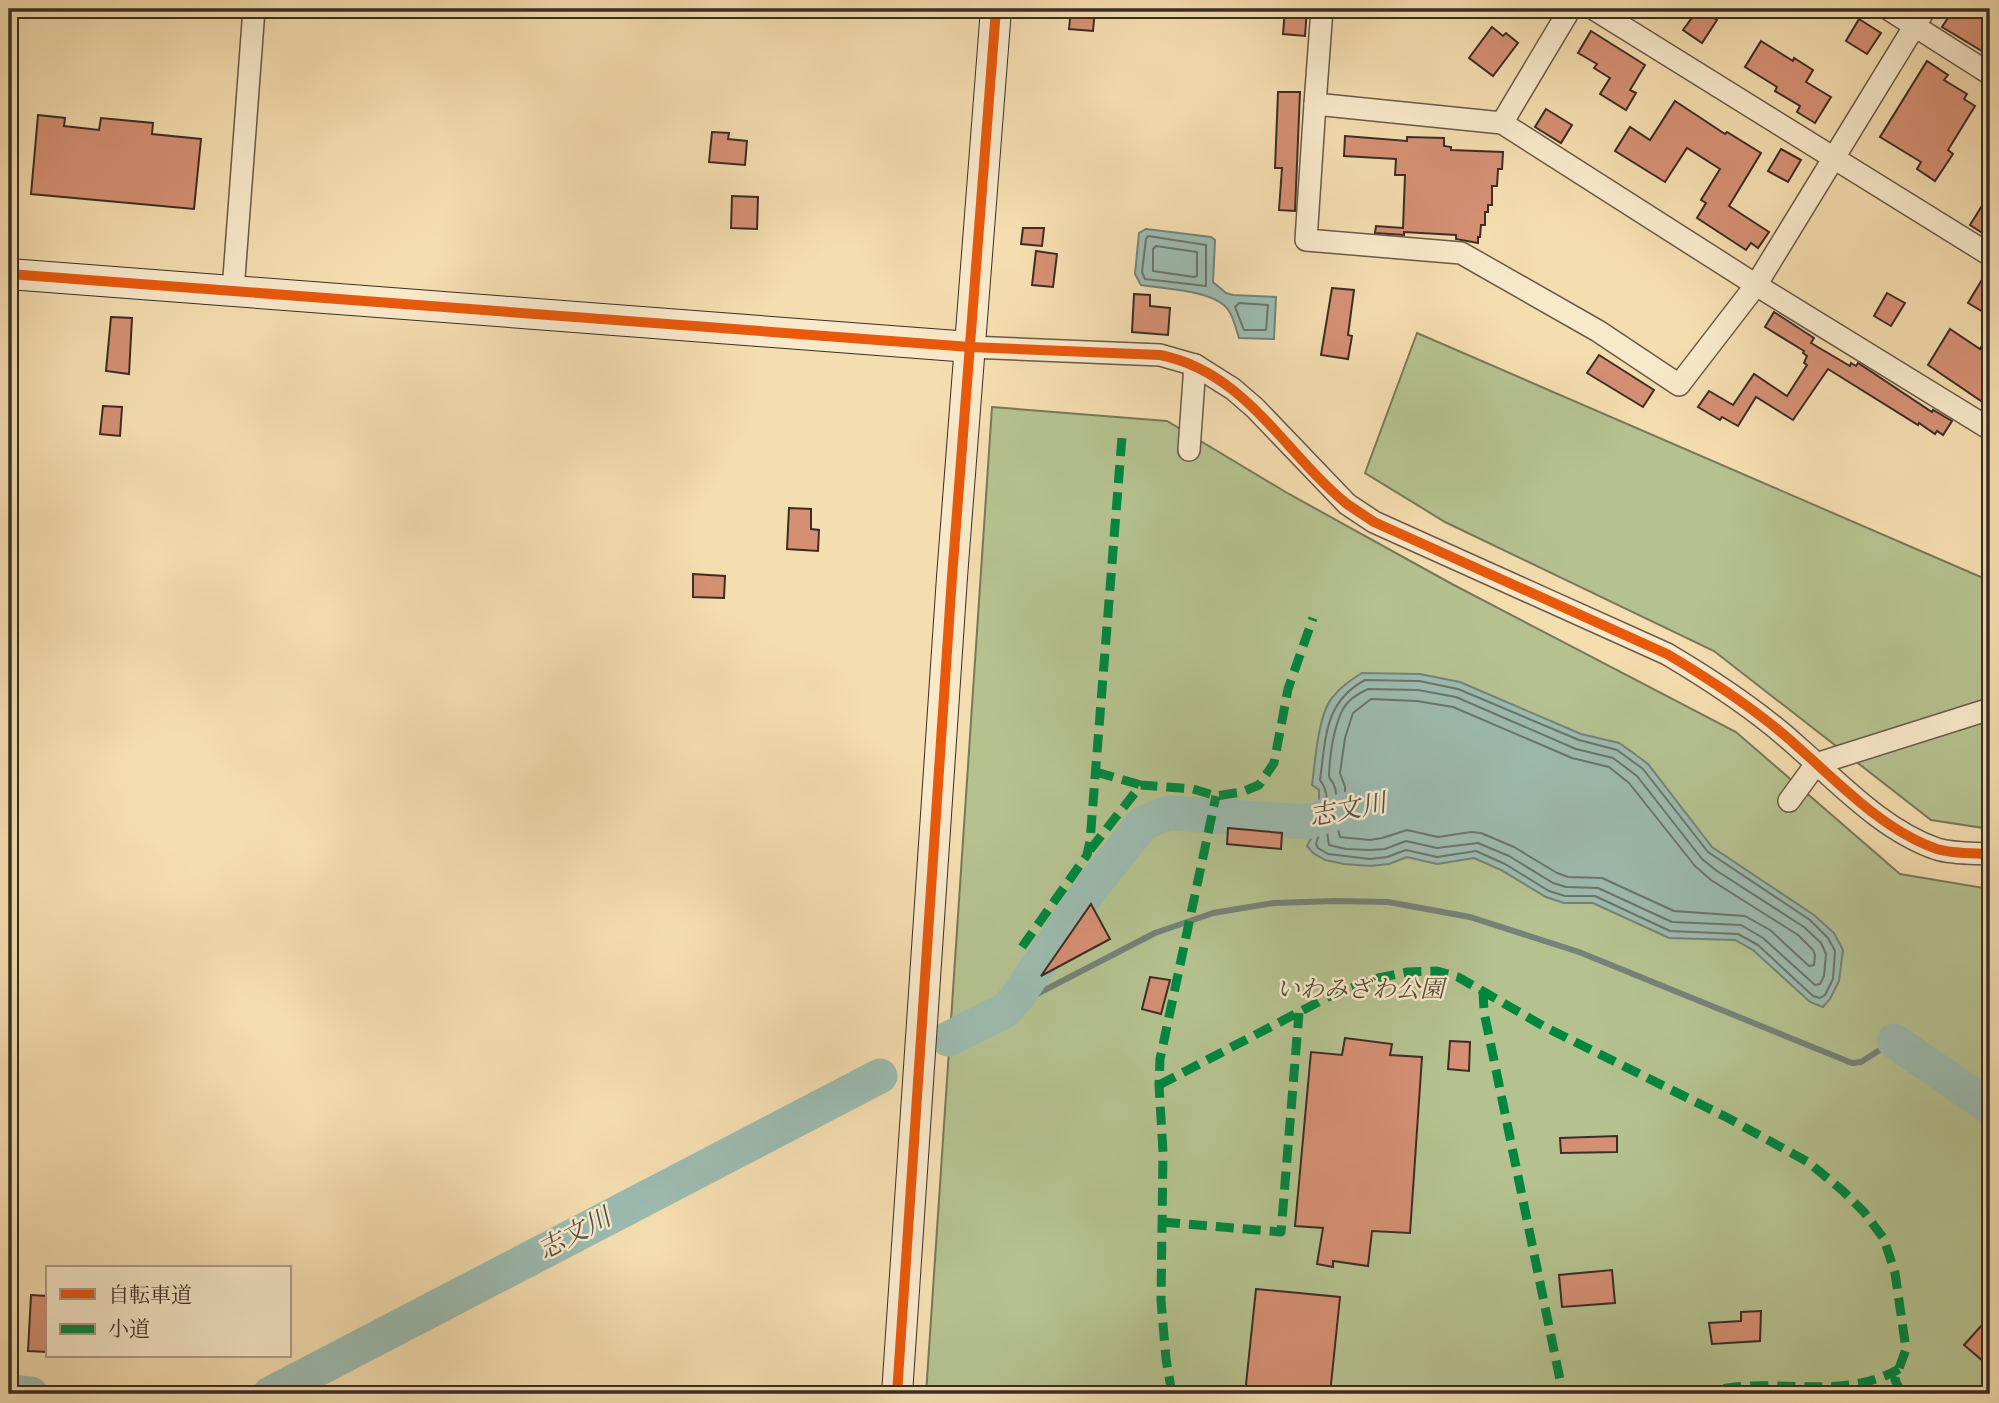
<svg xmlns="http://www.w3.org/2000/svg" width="1999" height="1403" font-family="'Old Standard TT','Noto Serif JP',serif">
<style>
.green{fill:#b5c290;stroke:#78785a;stroke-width:2}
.water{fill:#9cbbb0;stroke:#768278;stroke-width:2}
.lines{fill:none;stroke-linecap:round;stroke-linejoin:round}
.shore{stroke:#6c746a;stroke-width:2}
.stream{stroke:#768278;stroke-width:6}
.river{stroke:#9cbbb0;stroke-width:35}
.building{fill:#d59074;stroke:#3c2d25;stroke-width:2}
.street-casing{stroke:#6a5948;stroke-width:24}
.secondary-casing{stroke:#3c2d25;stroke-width:32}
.street{stroke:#f8e9cb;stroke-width:21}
.secondary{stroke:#f8e9cb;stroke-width:30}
.quiet{stroke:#00873e;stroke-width:9;stroke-dasharray:18 9;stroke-linecap:butt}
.cycleway-casing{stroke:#f8e9cb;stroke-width:15}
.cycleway{stroke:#e8590c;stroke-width:10}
.labels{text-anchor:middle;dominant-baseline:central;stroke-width:5;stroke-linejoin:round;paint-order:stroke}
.park-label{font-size:24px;font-style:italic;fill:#544b3a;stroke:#f8e9cb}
.water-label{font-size:26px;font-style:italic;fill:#545048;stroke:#f8e9cb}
</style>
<rect width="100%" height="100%" fill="#f4ddaf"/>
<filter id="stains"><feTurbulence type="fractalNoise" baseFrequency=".00286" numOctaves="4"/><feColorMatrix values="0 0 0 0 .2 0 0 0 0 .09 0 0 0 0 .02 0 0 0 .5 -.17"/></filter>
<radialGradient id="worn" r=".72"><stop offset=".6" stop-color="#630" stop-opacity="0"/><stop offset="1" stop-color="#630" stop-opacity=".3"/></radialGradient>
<g class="green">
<polygon points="1417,333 1990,581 1990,829 1931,820 1714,651 1445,522 1365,473"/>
<polygon points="992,407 1167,421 1289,494 1452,584 1736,732 1900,874 1990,889 1990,1394 926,1394"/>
</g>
<g class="water">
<path d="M 1146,229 L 1211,237 L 1215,240 L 1213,282 L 1226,293 L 1233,295 L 1276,297 L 1274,339 L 1239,338 C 1236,329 1234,319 1229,311 C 1216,290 1164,289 1141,285 L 1135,274 L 1139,233 Z"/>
<path d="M 1362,673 L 1420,674 L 1460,682 L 1581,734 L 1619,743 L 1632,752 L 1648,764 L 1712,847 L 1814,915 L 1834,933 L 1843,950 L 1839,981 L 1830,999 L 1823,1007 L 1810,1002 L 1753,950 L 1735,940 L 1669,938 L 1593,903 L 1564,903 L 1546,897 L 1501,870 L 1474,858 L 1437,864 L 1407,857 L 1389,864 L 1370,866 L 1344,864 L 1325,860 L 1313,853 L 1307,846 L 1313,835 L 1302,832 L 1311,808 L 1319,805 L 1319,790 L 1312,785 C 1315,763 1318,715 1332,698 C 1340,687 1351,680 1362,673 Z"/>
</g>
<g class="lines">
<g class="shore">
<polygon points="1148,236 1206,245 1206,286 1145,279 1142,272 1146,239"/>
<polygon points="1156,246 1197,252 1197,276 1194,277 1153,271 1153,249"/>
<polygon points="1239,303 1268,305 1266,330 1244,330 1235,307"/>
<path d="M 1365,680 L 1419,681 L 1458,689 L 1579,740 L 1617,750 L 1643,769 L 1708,852 L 1810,920 L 1828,938 L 1835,951 L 1833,979 L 1825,995 L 1820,998 L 1813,996 L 1758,945 L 1738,934 L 1670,931 L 1595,896 L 1565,896 L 1549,891 L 1505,864 L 1476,851 L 1437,857 L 1406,850 L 1387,857 L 1370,859 L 1328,854 L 1318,848 L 1316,844 L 1319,834 L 1312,825 L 1316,814 C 1331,807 1328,791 1320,780 C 1326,738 1324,702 1365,680 Z"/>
<path d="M 1368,689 L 1418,690 L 1456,697 L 1576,749 L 1613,758 L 1637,776 L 1702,859 L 1717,871 L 1804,927 L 1821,943 L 1826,954 L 1824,976 L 1820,984 L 1815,985 L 1763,938 L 1741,925 L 1672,922 L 1598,888 L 1566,887 L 1553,883 L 1509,856 L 1478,843 L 1437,848 L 1406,841 L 1385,849 L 1370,850 L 1346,849 L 1329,845 L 1327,832 L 1323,822 C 1332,812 1341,798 1333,783 C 1330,777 1329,781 1329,774 C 1330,754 1334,727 1343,709 C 1348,700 1359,693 1368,689 Z"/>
<polygon points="1371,699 1417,701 1453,707 1572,758 1609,767 1629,783 1695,866 1711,880 1798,935 1813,950 1815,955 1814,965 1809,966 1770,930 1745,916 1674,911 1602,878 1568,877 1557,873 1514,847 1481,833 1471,832 1438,837 1407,830 1382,838 1370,840 1340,837 1337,825 1345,806 1345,787 1340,773 1345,738 1353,713"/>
</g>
<polyline class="stream" points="1006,1010 1155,933 1213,913 1274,903 1335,901 1388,902 1470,917 1579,952 1852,1063 1861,1062 1894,1041"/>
<g class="river">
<polyline points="948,1039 1006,1010 1017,997 1088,892 1143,823 1169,813 1306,822 1352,808"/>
<polyline points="1894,1041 1990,1107"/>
<polyline points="9,1392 31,1394"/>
<polyline points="270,1394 880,1076"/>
</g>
</g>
<g class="building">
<polygon points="1071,9 1095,9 1093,31 1069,29"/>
<polygon points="1285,9 1307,9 1305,36 1283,34"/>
<polygon points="1676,9 1702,9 1717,20 1702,43 1683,30 1691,19"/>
<polygon points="1954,9 1990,9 1990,37 1982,51 1942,27"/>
<polygon points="1859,19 1881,33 1867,54 1846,41"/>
<polygon points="1492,27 1503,36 1506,33 1518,43 1493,76 1469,58"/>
<polygon points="1591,31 1645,65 1630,90 1636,93 1626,110 1600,94 1610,78 1594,68 1597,64 1578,53"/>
<polygon points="1761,41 1793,61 1794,58 1813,70 1806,82 1831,97 1815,123 1797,112 1800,106 1775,91 1777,87 1745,67"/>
<polygon points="1927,61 1948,75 1944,80 1967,94 1964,99 1975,106 1948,150 1953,154 1935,181 1917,169 1921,162 1880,137"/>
<polygon points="1278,92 1300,92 1295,211 1279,210 1282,168 1275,168"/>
<polygon points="1675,101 1725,134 1727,132 1761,153 1729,206 1769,232 1758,248 1751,243 1746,250 1697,218 1706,203 1701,200 1720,169 1687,148 1665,182 1615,151 1630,127 1650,140"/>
<polygon points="1546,109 1572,125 1561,143 1535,127"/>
<polygon points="38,115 65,118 64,126 99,130 101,118 153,123 152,134 201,139 194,209 31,194"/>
<polygon points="712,132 729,133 728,139 747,141 745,165 709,162"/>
<polygon points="1345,136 1407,141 1407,137 1444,138 1444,146 1451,147 1451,150 1503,152 1502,169 1498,169 1497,186 1492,186 1492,205 1488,205 1488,212 1485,212 1485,225 1481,225 1480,237 1478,237 1478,243 1456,239 1456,235 1404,232 1404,235 1375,233 1376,226 1403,228 1405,175 1395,175 1396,159 1344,156"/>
<polygon points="1781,149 1801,160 1788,182 1768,171"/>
<polygon points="1990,193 1990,238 1970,225"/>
<polygon points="732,196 758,197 757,229 731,228"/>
<polygon points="1023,228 1044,228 1042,246 1021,244"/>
<polygon points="1036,251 1057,254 1053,287 1032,285"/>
<polygon points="1989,268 1990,268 1990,316 1968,303"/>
<polygon points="1332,288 1354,290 1348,335 1352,336 1348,359 1321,355"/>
<polygon points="1887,293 1905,303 1891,326 1874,316"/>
<polygon points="1134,294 1150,295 1150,306 1170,308 1168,335 1132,332"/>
<polygon points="1774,312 1814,338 1811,343 1850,366 1851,363 1856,366 1858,363 1932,412 1933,410 1952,421 1943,435 1937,431 1935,434 1919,423 1918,425 1828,369 1793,420 1756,397 1738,426 1722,417 1720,420 1698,407 1709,391 1733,405 1754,374 1787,396 1807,365 1804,363 1807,356 1803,353 1804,351 1765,327"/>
<polygon points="111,317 132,318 129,374 106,371"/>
<polygon points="1950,329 1980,349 1990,332 1990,407 1928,365"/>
<polygon points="1599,355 1654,390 1643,407 1587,373"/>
<polygon points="103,406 122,407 120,436 100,434"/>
<polygon points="789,508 811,509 811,529 819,530 818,551 787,549"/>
<polygon points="693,574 725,576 724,598 693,597"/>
<polygon points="1228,828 1282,833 1281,849 1227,844"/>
<polygon points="1091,904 1110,939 1041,976"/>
<polygon points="1150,977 1170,980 1161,1014 1142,1009"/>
<polygon points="1345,1038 1392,1044 1390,1055 1422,1057 1410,1233 1372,1231 1368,1266 1333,1261 1333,1267 1317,1264 1323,1228 1295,1226 1311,1052 1342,1055"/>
<polygon points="1450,1041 1470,1042 1469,1071 1448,1069"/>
<polygon points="1617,1136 1617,1152 1561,1153 1560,1138"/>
<polygon points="1612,1270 1615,1303 1562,1307 1559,1275"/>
<polygon points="1256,1289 1340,1297 1330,1394 1245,1394"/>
<polygon points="31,1295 47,1296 47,1352 28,1351"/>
<polygon points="1761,1311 1760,1341 1712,1344 1709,1323 1741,1321 1741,1312"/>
<polygon points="1982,1325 1990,1333 1990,1367 1964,1345"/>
</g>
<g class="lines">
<defs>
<g id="street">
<polyline points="1322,9 1315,104 1502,123 1756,285 1990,429"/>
<polyline points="1594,9 1990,255"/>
<polyline points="1888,9 1990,74"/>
<polyline points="1315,104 1306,240 1461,253 1598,331 1679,385 1756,285 1925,9"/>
<polyline points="1502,123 1570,9"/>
<polyline points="233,291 254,9"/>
<path d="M 970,347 L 1160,355 L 1195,365 L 1233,389 L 1255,408 L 1347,504 L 1374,522 L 1667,654 C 1711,680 1761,713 1799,748 C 1840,784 1884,831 1937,849 C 1953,854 1973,853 1990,854"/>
<polyline points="1189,450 1195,365"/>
<polyline points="1789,801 1816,764 1990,709"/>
</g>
<g id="secondary">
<polyline points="9,274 970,347"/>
<polyline points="897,1394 952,577 996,9"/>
</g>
</defs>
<use href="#street" class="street-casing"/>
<use href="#secondary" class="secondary-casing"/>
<use href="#street" class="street"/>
<use href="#secondary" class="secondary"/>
<g class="quiet">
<polyline points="1096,772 1141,785"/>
<polyline points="1090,850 1141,785 1193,789 1216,796 1242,792 1259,785 1274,763 1288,689 1313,618"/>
<polyline points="1022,947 1087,855 1090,841 1122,437"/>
<polyline points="1483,990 1484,1012 1563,1394"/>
<polyline points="1159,1085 1328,997 1378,978 1408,972 1437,971 1458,977 1545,1027 1726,1117 1808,1162 1843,1191 1864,1212 1884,1239 1895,1273 1906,1349 1895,1380 1902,1394"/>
<polyline points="1162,1222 1281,1232 1299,1013"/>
<polyline points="1172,1394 1166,1359 1161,1301 1163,1152 1159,1085 1160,1059 1216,796"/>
<path d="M 1697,1394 C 1706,1390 1718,1390 1728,1388 C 1785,1380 1847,1399 1899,1369"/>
</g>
<defs>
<g id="cycleway">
<path d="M 9,274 L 970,347 L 1160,355 C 1246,372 1284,453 1347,504 C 1356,510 1365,516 1374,522 L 1667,654 C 1711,680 1761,713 1799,748 C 1840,784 1884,831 1937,849 C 1953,854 1973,853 1990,854"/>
<polyline points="897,1394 952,577 996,9"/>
</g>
</defs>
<use href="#cycleway" class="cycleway-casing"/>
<use href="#cycleway" class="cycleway"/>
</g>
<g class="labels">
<g class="park-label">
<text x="1360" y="991">いわみざわ公園</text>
</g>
<g class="water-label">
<text transform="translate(1348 811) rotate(-11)">志文川</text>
<text transform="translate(575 1235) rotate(-28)">志文川</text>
</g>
</g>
<rect width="1999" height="1403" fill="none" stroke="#f4ddaf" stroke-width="35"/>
<rect x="10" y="10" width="1978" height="1382" fill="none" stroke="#3c2d25" stroke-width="3.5"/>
<rect x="18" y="18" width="1964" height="1368" fill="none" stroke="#3c2d25" stroke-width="2"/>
<rect x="46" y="1266" width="245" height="91" fill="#f8e9cb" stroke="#ad9e89" stroke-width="2"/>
<rect x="60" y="1289" width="35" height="10" fill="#e8590c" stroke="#ad9e89" stroke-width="2"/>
<text x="108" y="1302" font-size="21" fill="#3c2d25">自転車道</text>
<rect x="60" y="1324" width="35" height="10" fill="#00873e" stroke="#ad9e89" stroke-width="2"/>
<text x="108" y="1336" font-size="21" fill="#3c2d25">小道</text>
<rect width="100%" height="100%" filter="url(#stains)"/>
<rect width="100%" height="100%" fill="url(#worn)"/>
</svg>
